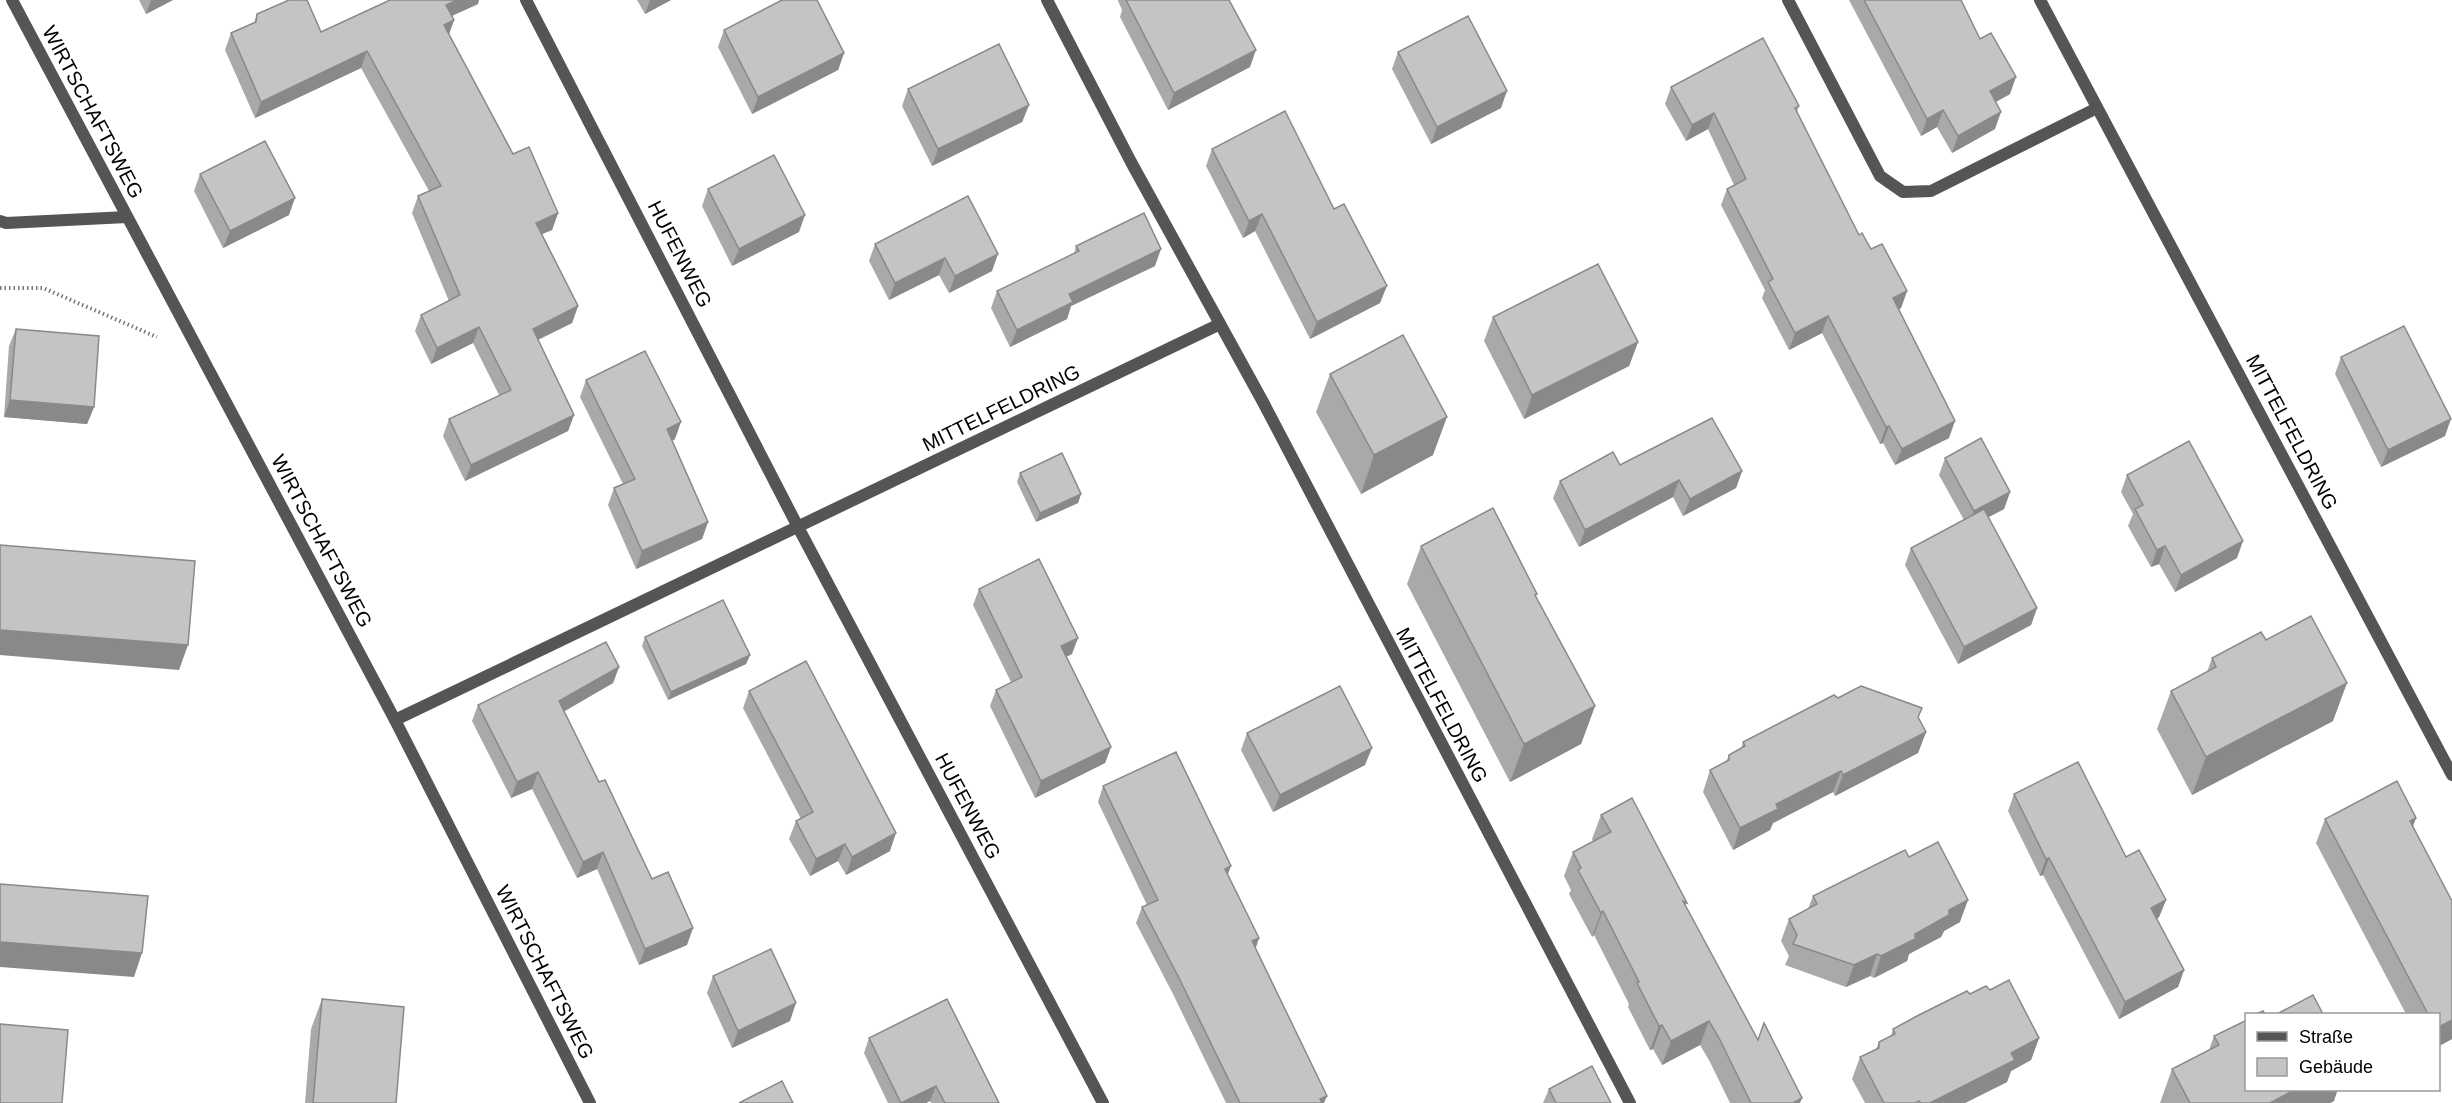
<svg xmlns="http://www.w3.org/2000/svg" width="2452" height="1103" font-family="Helvetica,sans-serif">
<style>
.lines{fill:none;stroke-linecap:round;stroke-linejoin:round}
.path{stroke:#777;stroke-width:4;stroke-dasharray:1.5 3;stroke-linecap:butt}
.service{stroke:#555;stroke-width:12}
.minor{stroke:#555;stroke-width:12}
.wall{fill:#a9a9a9}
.shaded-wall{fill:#898989}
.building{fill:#c4c4c4;stroke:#898989;stroke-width:1.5}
.labels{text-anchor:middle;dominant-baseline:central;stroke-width:4.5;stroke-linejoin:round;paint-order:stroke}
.street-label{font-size:20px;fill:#000;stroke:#fff}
</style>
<rect width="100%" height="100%" fill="#fff"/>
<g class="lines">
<polyline class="path" points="0,288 43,288 157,337"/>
<g class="service">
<polyline points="1788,0 1880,176 1903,192 1931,191 2097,108"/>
<polyline points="0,221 6,223 127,217"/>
</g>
<g class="minor">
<polyline points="12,0 395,720 590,1103"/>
<polyline points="526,0 798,527 1103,1103"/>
<polyline points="1047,0 1131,162 1263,402 1630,1103"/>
<polyline points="2040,0 2452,775"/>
<polyline points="395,720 1220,324"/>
</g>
</g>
<g class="wall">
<polygon points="139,0 173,0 146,14"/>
<polygon points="390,0 479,0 478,4 452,16 454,20 449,34 513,154 558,213 552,230 542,234 578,306 572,323 538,340 574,415 568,431 465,481 443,436 449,419 499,395 473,343 431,364 415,331 421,315 449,301 412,213 418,196 429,191 361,68 255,118 225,50 231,33 254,23 257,14 321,32"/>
<polygon points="637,0 671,0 645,14"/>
<polygon points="1118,0 1229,0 1250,67 1168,110 1120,17 1122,10 1118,1"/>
<polygon points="1849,0 1961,0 1980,39 2010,94 1996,102 1995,129 1952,153 1937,127 1921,136"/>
<polygon points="724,30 844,53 838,70 752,114 718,47"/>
<polygon points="1398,52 1501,108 1431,144 1392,69"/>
<polygon points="1671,87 1799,106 1797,112 1859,235 1907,291 1901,308 1898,309 1949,438 1895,465 1883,443 1880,444 1822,333 1789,350 1762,298 1765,290 1721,205 1727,189 1734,185 1708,129 1686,141 1665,104"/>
<polygon points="908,89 1029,105 1022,122 932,166 902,106"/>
<polygon points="1212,149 1380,303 1310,339 1255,231 1243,238 1206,166"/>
<polygon points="200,174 289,215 223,248 194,191"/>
<polygon points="708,189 799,232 732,266 702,206"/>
<polygon points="968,196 992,271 949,293 939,275 889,300 869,261 875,244"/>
<polygon points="1076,246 1155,266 1071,306 1067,319 1010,347 991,308 997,291 1074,254"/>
<polygon points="1493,317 1638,342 1629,366 1524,419 1484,341"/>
<polygon points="16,329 94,407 87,424 4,417 9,346"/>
<polygon points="2341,357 2445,436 2381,467 2335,374"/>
<polygon points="1330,374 1433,455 1361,494 1316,412"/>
<polygon points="586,380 675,439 672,441 708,522 702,539 636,569 608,505 614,488 623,484 580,397"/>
<polygon points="1945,458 2010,492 2004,509 1988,517 2037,608 2031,625 1958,664 1905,565 1911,548 1964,520 1939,475"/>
<polygon points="1742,471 1736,488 1683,516 1673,497 1579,547 1553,498 1560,481"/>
<polygon points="1020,473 1081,494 1078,503 1036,522 1017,482"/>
<polygon points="2127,475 2237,558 2175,592 2159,564 2151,567 2128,526 2133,514 2121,492"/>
<polygon points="1421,546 1536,597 1595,706 1581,744 1510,782 1407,584"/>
<polygon points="979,589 1072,654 1066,657 1111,747 1105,763 1035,798 990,706 996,690 1011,682 973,605"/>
<polygon points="645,637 750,655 746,664 668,700 642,646"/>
<polygon points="2266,640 2333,721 2192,795 2157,729 2171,691 2207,672 2212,658"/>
<polygon points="619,667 613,683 564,711 599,782 687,945 639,965 597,869 577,878 532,789 511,798 472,721 478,705"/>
<polygon points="749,691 890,851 846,875 838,861 810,876 789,839 796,821 801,819 743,708"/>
<polygon points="1838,698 1918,717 1926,732 1918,753 1835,796 1833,792 1773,823 1770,830 1733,850 1703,792 1710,770 1726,762 1729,755 1741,749 1743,742"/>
<polygon points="1247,733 1365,765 1273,812 1241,750"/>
<polygon points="1103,786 1228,875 1259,938 1256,948 1324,1103 1226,1103 1173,994 1136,923 1142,907 1147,905 1098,802"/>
<polygon points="2014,794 2126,857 2166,900 2159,917 2157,919 2184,970 2178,987 2119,1019 2043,875 2040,876 2008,811"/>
<polygon points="1601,815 1687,903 1685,906 1758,1040 1800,1103 1730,1103 1710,1062 1700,1045 1662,1065 1653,1049 1650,1050 1628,1007 1629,1004 1594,935 1592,937 1569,894 1571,890 1564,876 1573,852 1593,841 1592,839"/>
<polygon points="2416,818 2413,826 2452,901 2452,1039 2439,1046 2439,1014 2406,1014 2316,843 2325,819"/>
<polygon points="1909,857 1960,922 1944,931 1941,937 1909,954 1907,961 1874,978 1870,976 1846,987 1785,965 1789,956 1781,941 1789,919 1808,909 1813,896"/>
<polygon points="713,976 790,1021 732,1048 707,993"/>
<polygon points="1970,994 2039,1038 2031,1060 2011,1071 2007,1082 1965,1103 1865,1103 1852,1079 1860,1057 1876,1049 1879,1042 1891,1036 1893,1029"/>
<polygon points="322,999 396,1103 305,1103 311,1029"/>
<polygon points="2214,1036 2334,1101 2330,1103 2160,1103 2172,1069 2209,1050"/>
<polygon points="869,1038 999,1103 931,1103 930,1101 926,1103 888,1103 864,1053"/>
<polygon points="1549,1089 1611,1103 1543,1103"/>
</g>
<g class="shaded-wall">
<polygon points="151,0 173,0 146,14"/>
<polygon points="457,0 479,0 478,4 440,21 446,5"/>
<polygon points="650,0 671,0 645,14"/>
<polygon points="454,20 448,37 444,25"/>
<polygon points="1256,50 1250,67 1168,110 1174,93"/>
<polygon points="367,51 361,68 255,118 261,102"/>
<polygon points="844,53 838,70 752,114 758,97"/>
<polygon points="2016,77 2010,94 1984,108 1990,91"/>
<polygon points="1507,91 1501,108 1431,144 1437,127"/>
<polygon points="1029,105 1022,122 932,166 938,149"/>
<polygon points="1943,110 1937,127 1921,136 1927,119"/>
<polygon points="2001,112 1995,129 1952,153 1958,136"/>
<polygon points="1714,113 1708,129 1686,141 1692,125"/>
<polygon points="295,198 289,215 223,248 230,231"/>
<polygon points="558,213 552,230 530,239 536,223"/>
<polygon points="1262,214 1255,231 1243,238 1249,221"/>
<polygon points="805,215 799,232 732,266 739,249"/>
<polygon points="1161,249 1155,266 1071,306 1067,319 1010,347 1017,330 1069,294"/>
<polygon points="998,254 992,271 949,293 955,276"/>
<polygon points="945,258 939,275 889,300 895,283"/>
<polygon points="1387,286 1380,303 1310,339 1317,322"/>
<polygon points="1907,291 1901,308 1887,315 1893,298"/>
<polygon points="578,306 572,323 527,345 533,329"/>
<polygon points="1828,316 1822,333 1789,350 1795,333"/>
<polygon points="479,327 473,343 431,364 437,348"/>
<polygon points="1638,342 1629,366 1524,419 1532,395"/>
<polygon points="10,400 94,407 87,424 4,417"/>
<polygon points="574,415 568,431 465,481 471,465"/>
<polygon points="1447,417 1433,455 1361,494 1374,455"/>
<polygon points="2451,419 2445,436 2381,467 2388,450"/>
<polygon points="1955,421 1949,438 1895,465 1902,449"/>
<polygon points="681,422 675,439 661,446 667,429"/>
<polygon points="1889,426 1883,443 1880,444 1886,427"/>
<polygon points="1742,471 1736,488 1683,516 1690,499"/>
<polygon points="1679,480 1673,497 1579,547 1585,530"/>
<polygon points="2010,492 2004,509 1968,528 1974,511"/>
<polygon points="1081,494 1078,503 1036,522 1040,513"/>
<polygon points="708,522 702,539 636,569 642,551"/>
<polygon points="2243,541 2237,558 2175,592 2181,575"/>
<polygon points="2165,546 2159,564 2151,567 2157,550"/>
<polygon points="2037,608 2031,625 1958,664 1964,647"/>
<polygon points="0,630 188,645 179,670 0,655"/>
<polygon points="1078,638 1072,654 1055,662 1061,646"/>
<polygon points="750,655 746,664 668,700 671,692"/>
<polygon points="619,667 613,683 553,718 559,701"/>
<polygon points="2347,683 2333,721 2192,795 2206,757"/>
<polygon points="1595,706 1581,744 1510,782 1524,744"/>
<polygon points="1926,732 1918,753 1835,796 1843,775"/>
<polygon points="1111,747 1105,763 1035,798 1041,781"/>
<polygon points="1372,748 1365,765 1273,812 1280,795"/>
<polygon points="1841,771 1833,792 1773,823 1770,830 1733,850 1740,828 1776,804"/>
<polygon points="538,772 532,789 511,798 517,782"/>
<polygon points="2416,818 2407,842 2410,821"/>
<polygon points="896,833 890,851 846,875 852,857"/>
<polygon points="845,844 838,861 810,876 816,859"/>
<polygon points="603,852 597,869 577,878 583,862"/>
<polygon points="2049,858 2043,875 2040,876 2046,859"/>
<polygon points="1231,866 1225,882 1225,869"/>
<polygon points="1968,900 1960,922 1944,931 1941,937 1909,954 1907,961 1874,978 1881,956 1949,910"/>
<polygon points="2166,900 2159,917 2145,925 2151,908"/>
<polygon points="1603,911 1594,935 1592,937 1601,913"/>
<polygon points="693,928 687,945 639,965 645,949"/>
<polygon points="1259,938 1253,954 1252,941"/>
<polygon points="0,942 142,953 134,977 0,967"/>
<polygon points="1877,954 1870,976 1846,987 1854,965"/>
<polygon points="2184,970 2178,987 2119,1019 2125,1002"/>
<polygon points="796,1003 790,1021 732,1048 738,1031"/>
<polygon points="2452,1020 2452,1039 2439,1046 2439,1027"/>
<polygon points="1709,1021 1700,1045 1662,1065 1671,1041"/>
<polygon points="1662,1025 1653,1049 1650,1050 1659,1026"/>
<polygon points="2039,1038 2031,1060 2011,1071 2007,1082 1965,1103 1930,1103 2011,1053"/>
<polygon points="936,1086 930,1101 926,1103 901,1103"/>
<polygon points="2296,1089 2338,1089 2334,1101 2330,1103 2270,1103"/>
<polygon points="1327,1096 1324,1103 1318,1103 1320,1099"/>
<polygon points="1802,1098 1800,1103 1793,1103"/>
</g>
<g class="building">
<polygon points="289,0 307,0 321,32 390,0 457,0 446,5 454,20 444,25 513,154 529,147 558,213 536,223 578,306 533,329 574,415 471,465 449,419 511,390 479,327 437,348 421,315 460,295 418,196 441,186 367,51 261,102 231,33 256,22 257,14"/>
<polygon points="782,0 817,0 844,53 758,97 724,30"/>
<polygon points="1126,0 1229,0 1256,50 1174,93"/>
<polygon points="1864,0 1961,0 1980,39 1991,33 2016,77 1990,91 2001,112 1958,136 1943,110 1927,119"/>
<polygon points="1468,16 1507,91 1437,127 1398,52"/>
<polygon points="1763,38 1799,106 1795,108 1859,235 1862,233 1871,249 1882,244 1907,291 1893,298 1955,421 1902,449 1889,426 1886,427 1828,316 1795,333 1768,282 1773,279 1727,189 1746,179 1714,113 1692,125 1671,87"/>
<polygon points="999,44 1029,105 938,149 908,89"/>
<polygon points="1285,111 1334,209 1344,204 1387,286 1317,322 1262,214 1249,221 1212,149"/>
<polygon points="265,141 295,198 230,231 200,174"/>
<polygon points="774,155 805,215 739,249 708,189"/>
<polygon points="968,196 998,254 955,276 945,258 895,283 875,244"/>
<polygon points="1144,213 1161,249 1069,294 1073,302 1017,330 997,291 1079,251 1076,246"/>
<polygon points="1598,264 1638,342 1532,395 1493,317"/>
<polygon points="2404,326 2451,419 2388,450 2341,357"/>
<polygon points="16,329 99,336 94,407 10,400"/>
<polygon points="1403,335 1447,417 1374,455 1330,374"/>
<polygon points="645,351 681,422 667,429 708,522 642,551 614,488 635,479 586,380"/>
<polygon points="1712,418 1742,471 1690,499 1679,480 1585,530 1560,481 1613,452 1620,465"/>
<polygon points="1981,438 2010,492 1974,511 1945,458"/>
<polygon points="2189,441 2243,541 2181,575 2165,546 2157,550 2135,509 2143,505 2127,475"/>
<polygon points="1062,453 1081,494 1040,513 1020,473"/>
<polygon points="1493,508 1537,594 1535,595 1595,706 1524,744 1421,546"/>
<polygon points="1984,509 2037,608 1964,647 1911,548"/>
<polygon points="0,545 195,561 188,645 0,630"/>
<polygon points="1039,559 1078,638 1061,646 1111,747 1041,781 996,690 1022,677 979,589"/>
<polygon points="723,600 750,655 671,692 645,637"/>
<polygon points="2311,616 2347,683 2206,757 2171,691 2216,667 2212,658 2261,632 2266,640"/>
<polygon points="606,642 619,667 559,701 599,782 605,780 652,879 668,872 693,928 645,949 603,852 583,862 538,772 517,782 478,705"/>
<polygon points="806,661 896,833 852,857 845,844 816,859 796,821 813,812 749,691"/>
<polygon points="1340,686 1372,748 1280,795 1247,733"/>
<polygon points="1861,686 1922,708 1918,717 1926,732 1843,775 1841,771 1776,804 1778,809 1740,828 1710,770 1729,760 1729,755 1745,746 1743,742 1834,695 1838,698"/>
<polygon points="1176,752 1231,866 1225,869 1259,938 1252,941 1327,1096 1320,1099 1322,1103 1240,1103 1179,978 1142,907 1158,900 1103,786"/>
<polygon points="2078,762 2126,857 2139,850 2166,900 2151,908 2184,970 2125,1002 2049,858 2046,859 2014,794"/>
<polygon points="2397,781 2416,818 2410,821 2452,901 2452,1020 2439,1027 2439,1014 2428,1014 2325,819"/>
<polygon points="1632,798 1687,903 1683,901 1758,1040 1764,1023 1802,1098 1793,1103 1751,1103 1719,1038 1709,1021 1671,1041 1662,1025 1659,1026 1637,983 1639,982 1603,911 1601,913 1578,870 1581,868 1573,852 1611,832 1601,815"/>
<polygon points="1938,842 1968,900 1949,910 1949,915 1915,934 1915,939 1881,956 1877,954 1854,965 1793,944 1797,935 1789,919 1817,904 1813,896 1905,850 1909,857"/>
<polygon points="0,884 148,896 142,953 0,942"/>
<polygon points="771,949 796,1003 738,1031 713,976"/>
<polygon points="2009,980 2039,1038 2011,1053 2015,1060 1930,1103 1921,1103 1919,1101 1915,1103 1884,1103 1860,1057 1879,1048 1879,1042 1895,1034 1893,1029 1917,1016 1967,991 1970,994 1986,986 1990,990"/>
<polygon points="2313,995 2323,1014 2277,1014"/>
<polygon points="322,999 404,1007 396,1103 313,1103"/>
<polygon points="947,999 999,1103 945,1103 936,1086 901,1103 869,1038"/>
<polygon points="2263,1011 2265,1014 2256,1014"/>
<polygon points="2247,1020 2247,1089 2296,1089 2270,1103 2190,1103 2172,1069 2219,1045 2214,1036"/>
<polygon points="0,1024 68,1030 62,1103 0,1103"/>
<polygon points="1592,1066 1611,1103 1556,1103 1549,1089"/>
<polygon points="782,1081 793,1103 739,1103"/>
</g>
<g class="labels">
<g class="street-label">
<text transform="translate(93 112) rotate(62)">WIRTSCHAFTSWEG</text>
<text transform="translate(680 254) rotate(63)">HUFENWEG</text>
<text transform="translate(1001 408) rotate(-26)">MITTELFELDRING</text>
<text transform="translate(2292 432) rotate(62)">MITTELFELDRING</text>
<text transform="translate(322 541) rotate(62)">WIRTSCHAFTSWEG</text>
<text transform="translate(1442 705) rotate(62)">MITTELFELDRING</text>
<text transform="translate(968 806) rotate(62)">HUFENWEG</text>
<text transform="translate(545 972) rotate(63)">WIRTSCHAFTSWEG</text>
</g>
</g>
<rect x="2245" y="1013" width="195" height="78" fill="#ffffff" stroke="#999999" stroke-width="1.5"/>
<rect x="2257" y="1032" width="30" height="9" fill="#555555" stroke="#999999" stroke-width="1.5"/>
<text x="2299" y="1043" font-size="18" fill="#000000">Straße</text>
<rect x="2257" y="1058" width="30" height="18" fill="#c4c4c4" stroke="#999999" stroke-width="1.5"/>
<text x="2299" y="1073" font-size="18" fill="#000000">Gebäude</text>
</svg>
